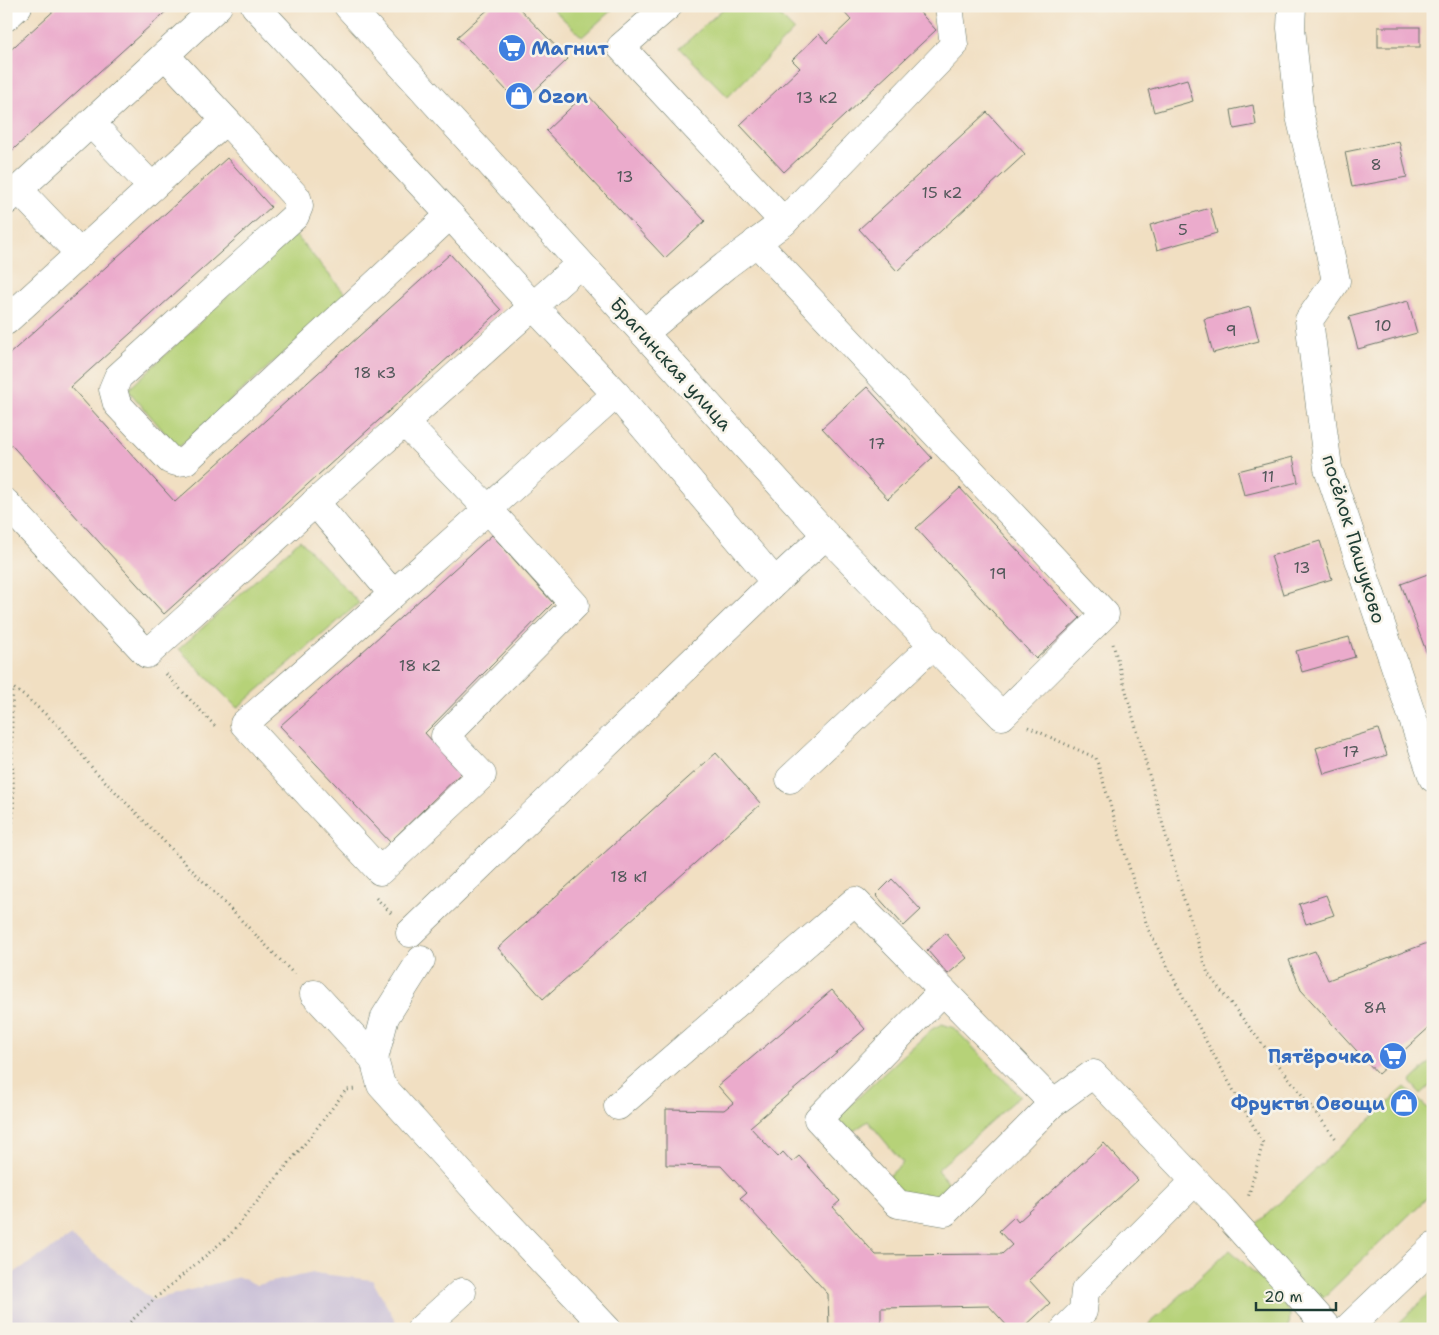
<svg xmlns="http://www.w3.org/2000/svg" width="1439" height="1335" font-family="'Shantell Sans',sans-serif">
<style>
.industrial{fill:#c9bfd7}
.green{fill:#b6d278;stroke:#6a8856}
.building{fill:#ebabcc}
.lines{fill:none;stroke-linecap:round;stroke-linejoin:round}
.minor-casing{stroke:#687666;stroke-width:29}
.path{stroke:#687666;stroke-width:3;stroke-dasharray:1 4;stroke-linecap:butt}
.minor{stroke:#fff;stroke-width:28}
.labels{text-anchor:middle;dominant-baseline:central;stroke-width:5;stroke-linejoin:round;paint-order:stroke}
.number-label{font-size:16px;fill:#52585a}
.shop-label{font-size:19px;font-weight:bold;fill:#366cbe;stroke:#f7f3e8;text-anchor:start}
.street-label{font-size:19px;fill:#1f3d34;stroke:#f7f3e8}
</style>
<rect width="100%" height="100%" fill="#f7f3e8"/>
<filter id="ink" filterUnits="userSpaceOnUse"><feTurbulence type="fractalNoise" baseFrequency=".02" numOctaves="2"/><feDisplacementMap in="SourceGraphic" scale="10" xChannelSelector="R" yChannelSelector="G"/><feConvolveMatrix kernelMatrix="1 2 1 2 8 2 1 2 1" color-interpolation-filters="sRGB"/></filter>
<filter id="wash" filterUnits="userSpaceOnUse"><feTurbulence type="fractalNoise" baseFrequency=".0096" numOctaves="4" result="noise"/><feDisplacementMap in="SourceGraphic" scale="20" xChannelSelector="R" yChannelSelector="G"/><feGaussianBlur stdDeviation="1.12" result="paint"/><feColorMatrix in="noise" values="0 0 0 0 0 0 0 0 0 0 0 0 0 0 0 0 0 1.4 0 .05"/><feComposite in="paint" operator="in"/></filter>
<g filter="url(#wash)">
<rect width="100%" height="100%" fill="#f1dfc2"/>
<polygon class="industrial" points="71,1236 153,1300 239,1277 257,1285 313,1273 372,1280 396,1322 389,1329 6,1329 6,1278"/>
<g class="green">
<polygon points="550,6 616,6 582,37"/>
<polygon points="726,6 770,6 794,30 728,97 680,48"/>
<polygon points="294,233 347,296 178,448 128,390"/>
<polygon points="300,540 359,603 237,708 179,649"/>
<polygon points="942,1024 954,1028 1020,1096 937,1170 955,1190 944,1201 892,1196 889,1176 903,1163 868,1121 848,1135 836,1118 932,1029"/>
<polygon points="1433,1060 1433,1083 1421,1094 1410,1082"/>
<polygon points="1405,1087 1433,1113 1433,1192 1327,1294 1321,1298 1313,1295 1251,1229"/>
<polygon points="1230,1250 1280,1297 1290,1313 1289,1329 1144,1329"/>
<polygon points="1433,1290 1433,1329 1393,1329"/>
</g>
<g id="blocks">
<g class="building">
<polygon points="59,6 172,6 6,156 6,54"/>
<polygon points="492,6 517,6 568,59 520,105 457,37"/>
<polygon points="844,6 914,6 936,30 784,172 740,125 800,68 792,60 819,34 827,43 851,20 841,9"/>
<rect x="1378" y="27" width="42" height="20"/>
<polygon points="1187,79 1193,101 1154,112 1148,90"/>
<polygon points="586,93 705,221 665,258 546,131"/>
<polygon points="1253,105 1256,125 1234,129 1231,110"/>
<polygon points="987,112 1025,154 897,271 859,229"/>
<polygon points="1399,141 1407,177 1352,187 1345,152"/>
<polygon points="227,158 271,207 71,387 175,502 450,254 501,310 164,614 6,439 6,357"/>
<polygon points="1210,208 1217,233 1157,250 1150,225"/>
<polygon points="1408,301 1417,333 1358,349 1349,317"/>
<polygon points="1250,307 1259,341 1213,353 1204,319"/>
<polygon points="867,387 932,458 888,499 822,428"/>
<polygon points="1293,457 1298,482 1244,495 1238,471"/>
<polygon points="960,488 1080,618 1036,659 916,528"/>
<polygon points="492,535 553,603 425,733 461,773 390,842 280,726"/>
<polygon points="1320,541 1332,579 1283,594 1271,556"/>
<polygon points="1433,572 1433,670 1401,584"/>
<polygon points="1349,637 1355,657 1302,672 1296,651"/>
<polygon points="1378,729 1387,755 1324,774 1316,748"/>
<polygon points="716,753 761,804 543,999 498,948"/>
<polygon points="892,879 921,910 904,926 876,895"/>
<polygon points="1326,895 1334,915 1306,924 1299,904"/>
<polygon points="946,933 967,958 948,974 927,950"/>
<polygon points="1433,941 1433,1024 1378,1074 1301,990 1289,960 1315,951 1328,980"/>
<polygon points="832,990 865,1029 750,1127 778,1157 783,1152 792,1162 799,1156 840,1201 833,1207 876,1255 1002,1254 1012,1245 999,1231 1014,1217 1018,1222 1104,1143 1138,1180 1029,1280 1050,1303 1022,1329 1010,1329 989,1306 881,1308 881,1329 829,1329 828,1294 740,1198 746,1193 721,1166 666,1165 666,1109 724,1110 733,1103 718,1086"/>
</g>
</g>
</g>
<g filter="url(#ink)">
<use href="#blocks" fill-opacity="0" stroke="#687666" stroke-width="1"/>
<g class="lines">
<defs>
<g id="minor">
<polyline points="255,6 450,215 533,306 616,394 775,582"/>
<polyline points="348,6 826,535 1002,716 1105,614 756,242"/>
<polyline points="1292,6 1291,28 1300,116 1311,162 1336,281 1309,320 1328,468 1433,778"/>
<polyline points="6,17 18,6"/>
<polyline points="165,55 233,128"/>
<polyline points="91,123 152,187"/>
<polyline points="19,190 80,254"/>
<polyline points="6,201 218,6"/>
<polyline points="784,222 954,45 949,6"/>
<polyline points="6,321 218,127 225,126 233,128 297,198 299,206 295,216 118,377 113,389 117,404 170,460 177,462 185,461 450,215"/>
<polyline points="644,333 725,266 784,222 621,47 668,6"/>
<path d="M 404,422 L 488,509 L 575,605 L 445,736 L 482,775 L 380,871 L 244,724 C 370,616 493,505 616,394"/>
<polyline points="315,502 393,594"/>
<polyline points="6,503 147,654 580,264"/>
<polyline points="790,779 934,644"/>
<polyline points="410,933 775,582 826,535"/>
<polyline points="943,991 818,1119 898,1204 945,1212 1053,1103"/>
<polyline points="314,994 374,1059 381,1085 486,1201 607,1329"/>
<polyline points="374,1059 385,1017 421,960"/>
<polyline points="618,1106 855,901 1053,1103 1093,1074 1223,1210 1329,1329"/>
<polyline points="421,1329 462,1292"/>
<polyline points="1065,1329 1083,1311 1085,1291 1195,1181"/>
<polyline points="1347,1329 1433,1247"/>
</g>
</defs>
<use href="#minor" class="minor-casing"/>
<g class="path">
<polyline points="1113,644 1180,887 1208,974 1337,1140"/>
<polyline points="166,674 216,727"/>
<polyline points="6,683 27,698 60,727 93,769 295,975"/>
<polyline points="1028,727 1096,758 1148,929 1206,1041 1263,1143 1248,1198"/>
<path d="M 6,857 C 18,818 12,779 12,739 C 12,722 12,705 13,689"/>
<polyline points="376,898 391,913"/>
<polyline points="123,1329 153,1300 229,1236 307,1141 346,1090 355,1089"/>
</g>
<use href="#minor" class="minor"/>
</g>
</g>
<defs>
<symbol id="supermarket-disc" viewBox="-11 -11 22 22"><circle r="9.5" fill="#3f7fe0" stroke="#f7f3e8"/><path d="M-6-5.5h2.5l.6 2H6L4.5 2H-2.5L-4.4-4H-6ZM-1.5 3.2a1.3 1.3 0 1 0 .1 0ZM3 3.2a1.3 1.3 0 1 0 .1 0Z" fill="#fff"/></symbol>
<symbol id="shop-disc" viewBox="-11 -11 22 22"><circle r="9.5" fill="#3f7fe0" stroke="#f7f3e8"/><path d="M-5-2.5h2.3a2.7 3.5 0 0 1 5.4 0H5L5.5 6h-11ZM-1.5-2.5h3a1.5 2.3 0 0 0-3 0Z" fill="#fff"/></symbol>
</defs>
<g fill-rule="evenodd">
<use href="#supermarket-disc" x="496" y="32" width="32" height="32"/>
<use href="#shop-disc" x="503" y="80" width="32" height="32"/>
<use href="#supermarket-disc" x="1377" y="1040" width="32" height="32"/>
<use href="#shop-disc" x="1388" y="1087" width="32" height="32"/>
</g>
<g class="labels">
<g class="number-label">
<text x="817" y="97">13 к2</text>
<text x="1376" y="164">8</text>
<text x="625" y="176">13</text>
<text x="942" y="192">15 к2</text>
<text x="1183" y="229">5</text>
<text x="1383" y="325">10</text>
<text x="1231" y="330">9</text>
<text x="375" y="372">18 к3</text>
<text x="877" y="443">17</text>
<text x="1268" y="476">11</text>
<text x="1302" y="567">13</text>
<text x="998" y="573">19</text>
<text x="420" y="665">18 к2</text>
<text x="1351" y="751">17</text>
<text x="629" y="876">18 к1</text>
<text x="1375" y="1007">8А</text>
</g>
<g class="shop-label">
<text x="531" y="48">Магнит</text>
<text x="538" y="96">Ozon</text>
<text x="1374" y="1056" text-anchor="end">Пятёрочка</text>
<text x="1385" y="1103" text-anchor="end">Фрукты Овощи</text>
</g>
<g class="street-label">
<text transform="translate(671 364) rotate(48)">Брагинская улица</text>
<text transform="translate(1354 539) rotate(73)">посёлок Пашуково</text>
</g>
</g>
<rect width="1439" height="1335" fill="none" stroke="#f7f3e8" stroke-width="25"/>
<path d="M1256 1302v8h80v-8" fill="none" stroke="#1f3d34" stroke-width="2.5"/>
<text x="1264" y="1302" font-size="15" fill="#1f3d34" stroke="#f7f3e8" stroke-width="4" paint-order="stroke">20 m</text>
</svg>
